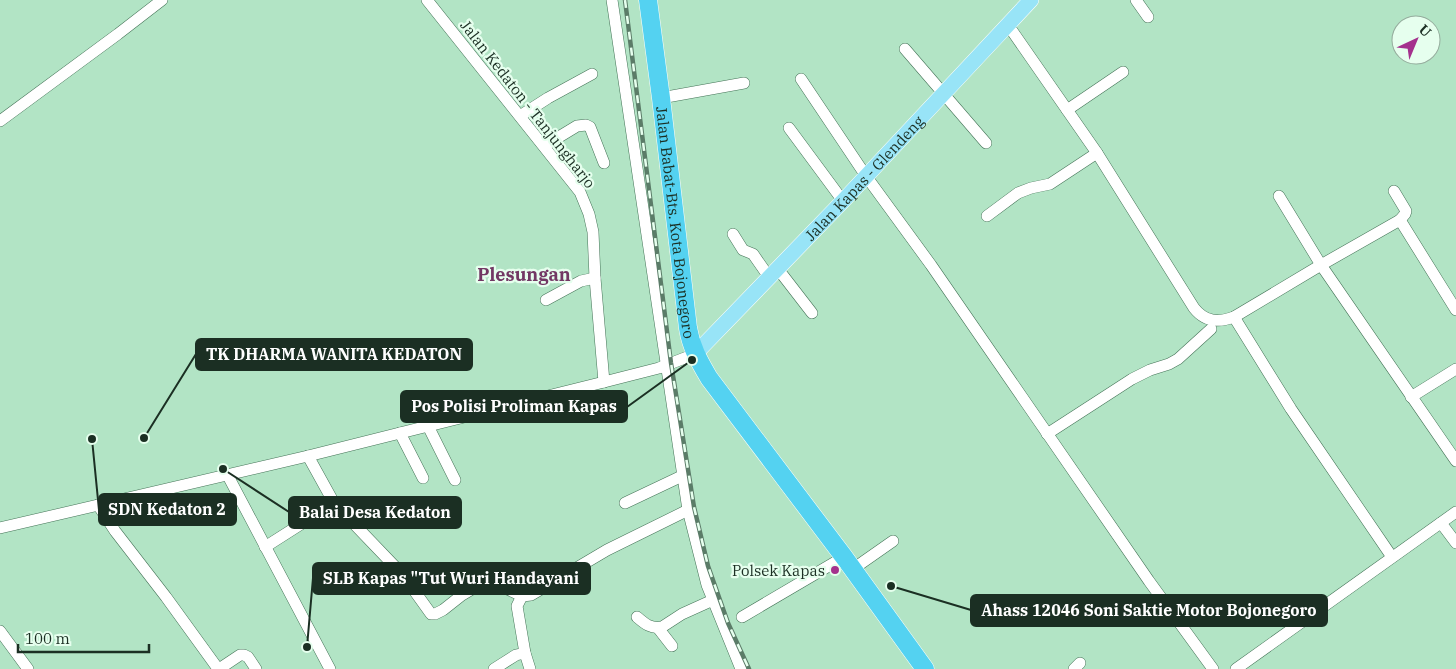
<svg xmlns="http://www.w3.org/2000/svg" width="1456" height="669" font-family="'IBM Plex Serif',serif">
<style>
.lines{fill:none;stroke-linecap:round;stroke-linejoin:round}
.minor-casing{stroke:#447357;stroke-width:12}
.major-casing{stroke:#fff;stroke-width:16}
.highway-casing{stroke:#fff;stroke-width:19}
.minor{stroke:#fff;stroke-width:11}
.major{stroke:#98e4f7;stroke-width:15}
.highway{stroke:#54d2f1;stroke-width:18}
.rail-casing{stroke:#5b7c68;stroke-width:4.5}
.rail{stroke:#e6ffee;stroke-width:2.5;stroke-dasharray:8;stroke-linecap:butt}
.poi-dot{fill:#a4318d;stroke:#e6ffee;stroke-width:2}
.labels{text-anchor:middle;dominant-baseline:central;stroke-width:4.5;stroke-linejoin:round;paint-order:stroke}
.street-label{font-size:15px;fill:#1b2f23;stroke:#e6ffee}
.poi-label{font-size:15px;fill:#1b2f23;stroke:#e6ffee;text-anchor:end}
.quarter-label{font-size:18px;font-weight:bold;fill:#723864;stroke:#e6ffee}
.leader{fill:none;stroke:#1b2f23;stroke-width:2}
.callout-dot{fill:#1b2f23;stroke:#e6ffee;stroke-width:2}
.callout{fill:#1b2f23;stroke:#1b2f23;stroke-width:2}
.callout-label{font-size:16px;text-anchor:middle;font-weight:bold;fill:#fff}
</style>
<rect width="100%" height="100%" fill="#b2e4c5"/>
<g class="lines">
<defs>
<g id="minor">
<polyline points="427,0 580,192 589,214 593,232 595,278 604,382"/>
<polyline points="612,0 688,510 707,585 741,669"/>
<polyline points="1136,0 1148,17"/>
<path d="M 1008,25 L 1097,153 L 1194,308 C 1205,322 1218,323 1234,317 L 1291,409 L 1392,557"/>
<polyline points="905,49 986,143"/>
<polyline points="801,79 866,176 931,265 1149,581 1213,669"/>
<polyline points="661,98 744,83"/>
<polyline points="1067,110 1123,72"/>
<polyline points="520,116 548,98 592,74"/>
<polyline points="0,121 118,34 162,0"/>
<polyline points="789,128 843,201"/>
<polyline points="544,146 577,126 586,125 590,127 604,163"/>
<polyline points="1394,191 1406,211 1405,214 1400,220"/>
<polyline points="1279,196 1321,265 1400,220 1456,310"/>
<polyline points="987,216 1018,193 1031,188 1050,184 1097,153"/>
<polyline points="733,234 743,250 753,254 769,277"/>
<polyline points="778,269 812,313"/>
<polyline points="546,300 581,281 595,278"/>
<polyline points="1234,317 1321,265 1456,461"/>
<polyline points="1411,397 1456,369"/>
<polyline points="428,426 455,480"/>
<polyline points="400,433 423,478"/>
<polyline points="1047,434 1132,379 1150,370 1169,364 1178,359 1211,329"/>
<polyline points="308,456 334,503"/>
<polyline points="227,474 330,669"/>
<polyline points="625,503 682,476"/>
<polyline points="98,505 115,531 166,597 216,666 219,668 222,667 240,655 244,655 248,657 256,669"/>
<polyline points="1441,523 1456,543"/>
<polyline points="0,528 308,456 604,382 659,368 695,354"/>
<polyline points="265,547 334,503 403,575 431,614 435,614 443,610 462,595 477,586 484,583 499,585 522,596 531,595 607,550 688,510"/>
<polyline points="853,569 893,541"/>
<polyline points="522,596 517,606 525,653 530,669"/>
<path d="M 637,617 C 645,624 651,629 662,627 L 682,614 L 713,600"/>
<polyline points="742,617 844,557"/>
<polyline points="658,628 672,646"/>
<polyline points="0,631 28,669"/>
<polyline points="494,669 516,655 525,653"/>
<polyline points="1074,669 1080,663"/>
<polyline points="1236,669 1456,512"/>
</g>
<g id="major">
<path id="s1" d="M 695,354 L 843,201 L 1031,0"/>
</g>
<g id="highway">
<path id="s2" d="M 648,0 L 661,98 L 688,328 C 691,347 699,361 709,378 L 844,557 L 925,669"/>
</g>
</defs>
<use href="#minor" class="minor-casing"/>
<use href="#major" class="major-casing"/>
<use href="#highway" class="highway-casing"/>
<use href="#minor" class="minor"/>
<use href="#major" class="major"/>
<use href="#highway" class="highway"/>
<defs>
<polyline id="rail" points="625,0 671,363 694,507 708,566 728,623 749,669"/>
</defs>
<use href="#rail" class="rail-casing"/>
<use href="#rail" class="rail"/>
</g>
<circle class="poi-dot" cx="835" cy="570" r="5"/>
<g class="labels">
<g class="street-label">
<text transform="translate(528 104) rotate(52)">Jalan Kedaton - Tanjungharjo</text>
<text stroke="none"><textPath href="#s1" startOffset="244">Jalan Kapas - Glendeng</textPath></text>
<text stroke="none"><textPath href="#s2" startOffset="224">Jalan Babat-Bts. Kota Bojonegoro</textPath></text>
</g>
<g class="poi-label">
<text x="825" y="570">Polsek Kapas</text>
</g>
<g class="quarter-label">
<text x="524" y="274">Plesungan</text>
</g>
</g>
<path class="leader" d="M144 438L196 354M692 360L627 407M92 439L99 510M223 469L289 512M307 647L313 578M891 586L971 610"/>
<g class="callout-dot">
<circle cx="144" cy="438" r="5"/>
<circle cx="692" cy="360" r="5"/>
<circle cx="92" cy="439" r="5"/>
<circle cx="223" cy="469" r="5"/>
<circle cx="307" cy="647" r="5"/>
<circle cx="891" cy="586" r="5"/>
</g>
<g class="callout">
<rect x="196" y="339" width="276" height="31" rx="5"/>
<rect x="401" y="391" width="226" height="31" rx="5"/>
<rect x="99" y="494" width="137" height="31" rx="5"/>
<rect x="289" y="497" width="172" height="31" rx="5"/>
<rect x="313" y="563" width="277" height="31" rx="5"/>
<rect x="971" y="595" width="356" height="31" rx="5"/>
</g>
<g class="callout-label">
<text x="334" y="360">TK DHARMA WANITA KEDATON</text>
<text x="514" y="412">Pos Polisi Proliman Kapas</text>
<text x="167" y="515">SDN Kedaton 2</text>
<text x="375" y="518">Balai Desa Kedaton</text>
<text x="451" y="584">SLB Kapas "Tut Wuri Handayani</text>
<text x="1149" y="616">Ahass 12046 Soni Saktie Motor Bojonegoro</text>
</g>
<g transform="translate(1416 40) rotate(44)"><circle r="24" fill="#e6ffee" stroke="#95ac9d"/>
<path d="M0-4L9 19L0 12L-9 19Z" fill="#a4318d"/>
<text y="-8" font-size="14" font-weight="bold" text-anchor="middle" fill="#1b2f23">U</text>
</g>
<path d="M18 644v8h131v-8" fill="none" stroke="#1b2f23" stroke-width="2.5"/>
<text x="25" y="644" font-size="15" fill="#1b2f23" stroke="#e6ffee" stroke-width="4" paint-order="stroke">100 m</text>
</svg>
